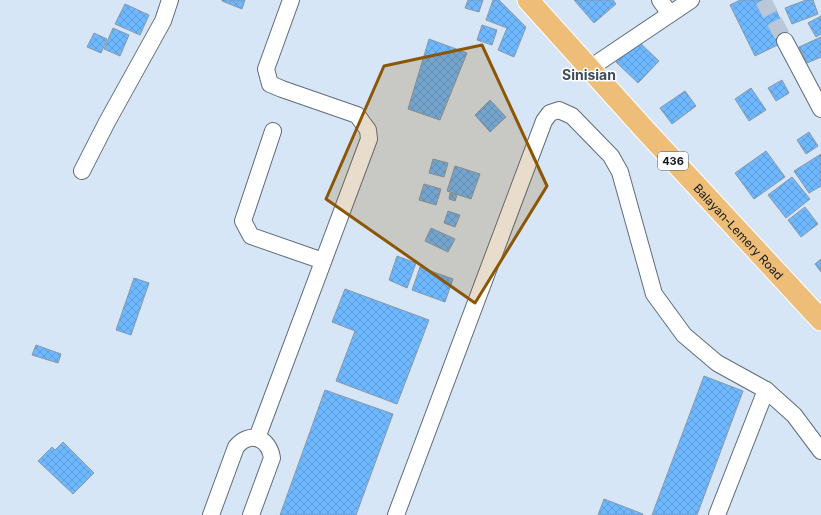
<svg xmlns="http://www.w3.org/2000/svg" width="821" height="515" font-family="Inter,sans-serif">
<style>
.building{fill:url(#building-cross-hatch);stroke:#8a98a7}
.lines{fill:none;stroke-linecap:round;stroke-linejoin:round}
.minor-tunnel{stroke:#bac7d6;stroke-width:16;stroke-dasharray:16 8;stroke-linecap:butt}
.minor-casing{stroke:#5f6d7b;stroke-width:18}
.major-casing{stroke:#fff;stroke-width:23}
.minor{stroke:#fff;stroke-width:16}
.major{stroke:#eebe79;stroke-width:21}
.marked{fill:#8c5705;fill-opacity:0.2;stroke:#8c5705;stroke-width:3;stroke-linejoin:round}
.labels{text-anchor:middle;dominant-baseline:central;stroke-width:3;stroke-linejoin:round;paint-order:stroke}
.shield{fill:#fff;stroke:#5a5d62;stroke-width:1}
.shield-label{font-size:11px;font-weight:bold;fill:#13181e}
.street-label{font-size:12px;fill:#13181e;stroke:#fff}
.quarter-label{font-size:14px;font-weight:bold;fill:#3e4b58;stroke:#fff}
</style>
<defs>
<pattern id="building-cross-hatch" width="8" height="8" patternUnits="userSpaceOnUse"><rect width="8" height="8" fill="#6db8ff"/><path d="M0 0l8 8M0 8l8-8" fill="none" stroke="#5e9dda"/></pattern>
</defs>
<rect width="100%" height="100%" fill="#d7e6f6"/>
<g class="building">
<polygon points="222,0 245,0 242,9 222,1"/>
<polygon points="468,0 483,0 479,12 465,8"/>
<polygon points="493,0 499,0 526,27 514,57 498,50 507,28 486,20"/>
<polygon points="574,0 613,0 616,4 594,23"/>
<polygon points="740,0 771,0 790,39 755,56 730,5"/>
<polygon points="806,0 813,0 818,14 792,24 785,8"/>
<polygon points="125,4 149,15 140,35 115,24"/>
<polygon points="821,16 821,34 816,37 808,23"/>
<polygon points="482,25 497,30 492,45 477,40"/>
<polygon points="113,28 129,35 120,56 104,49"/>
<polygon points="94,33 107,39 101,53 87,47"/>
<polygon points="821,37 821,57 807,63 799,47"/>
<polygon points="429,39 467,53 440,120 408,109"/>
<polygon points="638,41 659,61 638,83 616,62"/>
<polygon points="782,80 789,93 776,101 768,88"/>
<polygon points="751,88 766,110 749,121 735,99"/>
<polygon points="685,91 696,106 672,124 660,108"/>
<polygon points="490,100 506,117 490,132 475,115"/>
<polygon points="809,132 818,146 806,154 797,140"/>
<polygon points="766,151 785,177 754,199 735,173"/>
<polygon points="821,154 821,186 809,193 794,171"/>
<polygon points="433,159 448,163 444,177 429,173"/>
<polygon points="455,166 480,174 471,199 447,191"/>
<polygon points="792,177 810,199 786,218 768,195"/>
<polygon points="424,184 441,189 436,205 419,200"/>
<polygon points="450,193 457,195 455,201 449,199"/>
<polygon points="805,207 818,224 801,237 788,220"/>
<polygon points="448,211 460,215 455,227 444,223"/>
<polygon points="431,228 455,239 448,252 425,241"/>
<polygon points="397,256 416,263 407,288 389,280"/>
<polygon points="821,259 821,272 815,264"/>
<polygon points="420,267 453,279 445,302 412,290"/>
<polygon points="134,278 149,283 131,335 116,330"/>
<polygon points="345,289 429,320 397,404 336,381 355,331 332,322"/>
<polygon points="36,345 61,354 58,363 32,355"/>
<polygon points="704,376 743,391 697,515 652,515"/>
<polygon points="325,390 393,414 356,515 280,515"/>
<polygon points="63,442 94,473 73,494 38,461 52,447 55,450"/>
<polygon points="604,499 643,514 642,515 598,515"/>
</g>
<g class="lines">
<polyline class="minor-tunnel" points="763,0 785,41"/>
<defs>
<g id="minor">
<polyline points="660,0 670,14"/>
<polyline points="785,41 821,109"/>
<polyline points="590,68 691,0"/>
<polyline points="273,131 243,221 251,236 323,261"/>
<polyline points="82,171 107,122 163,21 170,0"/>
<polyline points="257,438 369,139 368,130 357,115 282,89 270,84 266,69 291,0"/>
<path d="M 211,515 L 236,447 C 250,430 269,438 272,458 L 251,515"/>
<polyline points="396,515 544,121 550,113 559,110 572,116 611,156 620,172 654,294 684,335 717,363 766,390 794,415 821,451"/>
<polyline points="717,515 766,390"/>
</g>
<g id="major">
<path id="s1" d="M 528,0 L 646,131 L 821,320"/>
</g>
</defs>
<use href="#minor" class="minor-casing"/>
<use href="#major" class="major-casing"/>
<use href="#minor" class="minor"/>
<use href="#major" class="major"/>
</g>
<path class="marked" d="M 482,45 L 547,186 L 475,303 L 326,199 L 384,66 Z"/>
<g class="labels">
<rect class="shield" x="658" y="152" width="30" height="18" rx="3"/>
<g class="shield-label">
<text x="673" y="161">436</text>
</g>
<g class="street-label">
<text stroke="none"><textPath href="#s1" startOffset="313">Balayan-Lemery Road</textPath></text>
</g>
<g class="quarter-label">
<text x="589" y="74">Sinisian</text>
</g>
</g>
</svg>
